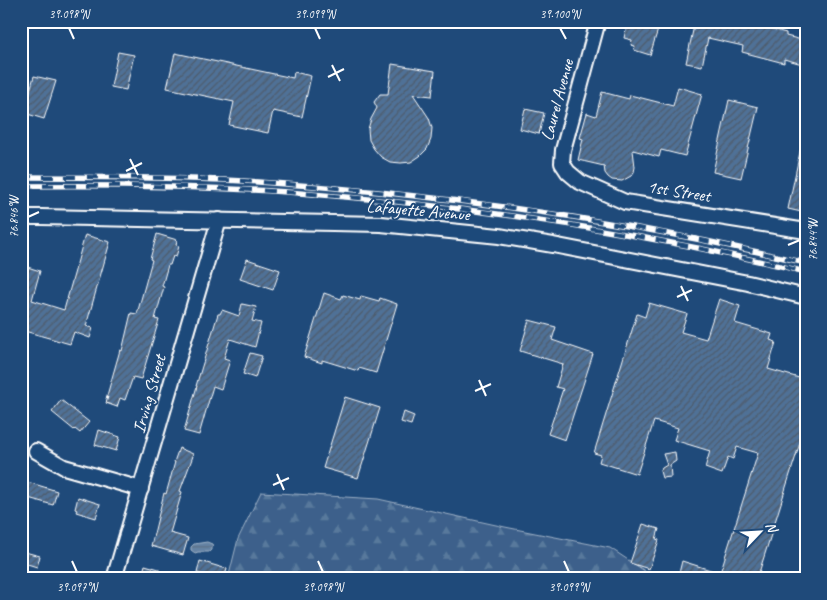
<svg xmlns="http://www.w3.org/2000/svg" width="827" height="600" font-family="Caveat,sans-serif">
<style>
.forest{fill:url(#forest-firs);stroke:#9eb0c5}
.water{fill:url(#water-rules);stroke:#a3b5c8}
.building{fill:url(#building-hatch);stroke:#fff}
.lines{fill:none;stroke-linecap:round;stroke-linejoin:round}
.minor-casing{stroke:#fff;stroke-width:18}
.minor{stroke:#1f4a7a;stroke-width:14}
.rail-casing{stroke:#fff;stroke-width:5.5}
.rail{stroke:#1f4a7a;stroke-width:4;stroke-dasharray:11;stroke-linecap:butt}
.ticks{fill:none;stroke:#fff;stroke-width:2}
.labels{text-anchor:middle;dominant-baseline:central;stroke-width:4;stroke-linejoin:round;paint-order:stroke}
.street-label{font-size:18px;fill:#fff;stroke:#1f4a7a}
.neatline{fill:none;stroke:#fff;stroke-width:2}
.ticks-label{font-size:12px;text-anchor:middle;fill:#fff}
</style>
<defs>
<pattern id="forest-firs" width="22" height="20" patternUnits="userSpaceOnUse" patternTransform="scale(1.25)"><rect width="22" height="20" fill="#3c618b"/><path d="M5 1l3.5 6h-7zM16 11l3.5 6h-7z" fill="#59799c"/></pattern>
<pattern id="water-rules" width="6" height="5" patternUnits="userSpaceOnUse" patternTransform="scale(1.25)"><rect width="6" height="5" fill="#6583a4"/><path d="M0 2.5h6" fill="none" stroke="#5b6d81"/></pattern>
<pattern id="building-hatch" width="6" height="6" patternUnits="userSpaceOnUse" patternTransform="scale(1.25)"><rect width="6" height="6" fill="#507197"/><path d="M-1 1l2-2M0 6l6-6M5 7l2-2" fill="none" stroke="#4e5b6a"/></pattern>
</defs>
<rect width="100%" height="100%" fill="#1f4a7a"/>
<filter id="ink" filterUnits="userSpaceOnUse"><feTurbulence type="fractalNoise" baseFrequency=".02" numOctaves="2"/><feDisplacementMap in="SourceGraphic" scale="10" xChannelSelector="R" yChannelSelector="G"/><feConvolveMatrix kernelMatrix="1 2 1 2 8 2 1 2 1" color-interpolation-filters="sRGB"/></filter>
<g filter="url(#ink)">
<polygon class="forest" points="261,492 378,499 505,527 610,548 657,579 228,579 238,539"/>
<polygon class="water" points="207,542 212,544 213,546 211,547 211,550 209,552 198,552 195,553 191,550 191,547 194,544"/>
<g class="building">
<polygon points="628,21 654,21 660,23 650,55 634,50 635,46 631,45 632,40 624,38"/>
<polygon points="695,21 745,21 786,33 786,36 806,41 806,65 784,59 784,63 742,52 743,46 708,38 702,66 686,63"/>
<polygon points="118,52 134,55 126,90 111,87"/>
<polygon points="175,53 293,78 294,72 311,76 302,117 273,111 268,133 229,125 234,102 167,88"/>
<polygon points="392,64 435,71 432,96 413,94 429,118 432,128 431,139 427,149 420,156 411,162 401,163 390,162 381,157 374,149 369,140 368,129 371,119 377,108 374,102 380,94 388,94"/>
<polygon points="34,76 56,81 44,119 24,113"/>
<polygon points="678,87 702,94 685,156 661,150 659,157 633,150 635,167 634,172 631,176 622,181 612,180 608,177 605,173 604,166 578,160 583,139 580,138 587,113 596,116 602,92 629,99 630,95 673,106"/>
<polygon points="729,100 758,107 741,178 713,172"/>
<polygon points="525,109 544,113 539,134 520,129"/>
<polygon points="801,147 806,147 806,213 788,209"/>
<polygon points="157,234 177,240 176,245 179,246 176,257 173,256 170,265 168,265 162,286 164,287 155,319 159,320 141,379 133,377 125,400 120,398 117,407 106,403 108,397 106,399 120,350 122,351 131,313 137,314 152,260 150,259"/>
<polygon points="85,235 110,242 86,326 93,328 90,338 74,332 70,344 21,330 21,265 40,271 32,300 64,310"/>
<polygon points="247,259 280,270 273,290 240,279"/>
<polygon points="324,293 341,299 343,295 360,300 361,296 379,301 380,298 397,304 376,373 359,368 358,371 322,360 322,363 304,357"/>
<polygon points="719,299 740,306 735,323 772,334 770,340 776,342 768,369 806,380 806,424 757,579 685,579 678,577 682,561 720,573 758,453 737,447 733,459 728,457 722,474 705,468 710,451 674,440 678,428 654,421 637,474 599,462 601,455 594,453 637,314 645,317 649,303 687,314 681,332 706,339"/>
<polygon points="242,304 256,307 252,321 261,323 255,347 230,339 224,358 230,360 221,389 213,386 199,435 184,431 197,386 196,386 218,314 220,314 222,310 239,316"/>
<polygon points="529,320 556,327 552,340 593,354 565,440 548,434 563,389 556,387 563,364 520,351"/>
<polygon points="250,353 262,356 255,378 243,374"/>
<polygon points="345,397 380,408 358,478 323,468"/>
<polygon points="61,400 89,422 80,433 75,429 74,430 52,412"/>
<polygon points="404,412 414,416 411,425 401,422"/>
<polygon points="99,430 120,437 116,451 95,445"/>
<polygon points="179,448 193,454 192,456 193,456 180,491 182,492 170,533 188,538 183,555 151,546 164,493 166,494 175,462 174,462"/>
<polygon points="675,452 676,461 670,465 671,477 662,478 660,471 662,468 667,465 663,454"/>
<polygon points="21,480 57,491 53,505 21,496"/>
<polygon points="78,497 100,504 96,518 76,512 77,510 75,509"/>
<polygon points="643,524 659,529 656,539 659,540 649,569 630,563"/>
<polygon points="21,551 40,556 37,567 21,562"/>
<polygon points="200,561 227,569 224,579 218,579 197,573"/>
<polygon points="145,565 159,569 157,579 141,579"/>
</g>
<g class="lines">
<defs>
<g id="minor">
<polyline points="598,21 577,99 563,150 562,163 568,172 580,182 625,202 806,231"/>
<polyline points="21,217 41,217 381,224 499,236 553,245 748,283 806,297"/>
<polyline points="36,451 64,467 141,489"/>
<polyline points="114,579 219,220"/>
</g>
</defs>
<use href="#minor" class="minor-casing"/>
<use href="#minor" class="minor"/>
<defs>
<g id="rail">
<path d="M 21,177 C 95,177 170,177 244,181 C 433,193 621,219 806,263"/>
<path d="M 21,186 C 122,185 223,186 323,195 C 486,208 647,234 806,272"/>
</g>
</defs>
<use href="#rail" class="rail-casing"/>
<use href="#rail" class="rail"/>
</g>
</g>
<path class="ticks" d="M 69,28 L 74,39M 315,28 L 320,39M 560,28 L 566,39M 332,65 L 340,81M 328,77 L 344,69M 130,159 L 138,175M 126,171 L 142,163M 28,217 L 39,212M 788,245 L 800,240M 681,286 L 688,301M 677,297 L 692,290M 479,380 L 486,396M 475,391 L 491,384M 277,474 L 284,490M 273,485 L 289,478M 72,561 L 77,572M 318,561 L 323,572M 564,561 L 569,572"/>
<g class="labels">
<g class="street-label">
<text transform="translate(557 100) rotate(-75)">Laurel Avenue</text>
<text transform="translate(679 191) rotate(9)">1st Street</text>
<text transform="translate(418 210) rotate(5)">Lafayette Avenue</text>
<text transform="translate(149 394) rotate(-74)">Irving Street</text>
</g>
</g>
<rect width="827" height="600" fill="none" stroke="#1f4a7a" stroke-width="55"/>
<g transform="translate(760 532) rotate(65)" stroke="#1f4a7a" stroke-width="4" paint-order="stroke">
<path d="M0-4L9 19L0 12L-9 19Z" fill="#ffffff"/>
<text y="-8" font-size="14" font-weight="bold" text-anchor="middle" fill="#ffffff">N</text>
</g>
<rect x="28" y="28" width="772" height="544" class="neatline"/>
<g class="ticks-label">
<text x="69" y="18">39.098°N</text>
<text x="315" y="18">39.099°N</text>
<text x="560" y="18">39.100°N</text>
<text transform="translate(14 217) rotate(-90)" y="4">76.846°W</text>
<text transform="translate(813 240) rotate(-90)" y="4">76.844°W</text>
<text x="77" y="591">39.097°N</text>
<text x="323" y="591">39.098°N</text>
<text x="569" y="591">39.099°N</text>
</g>
</svg>
